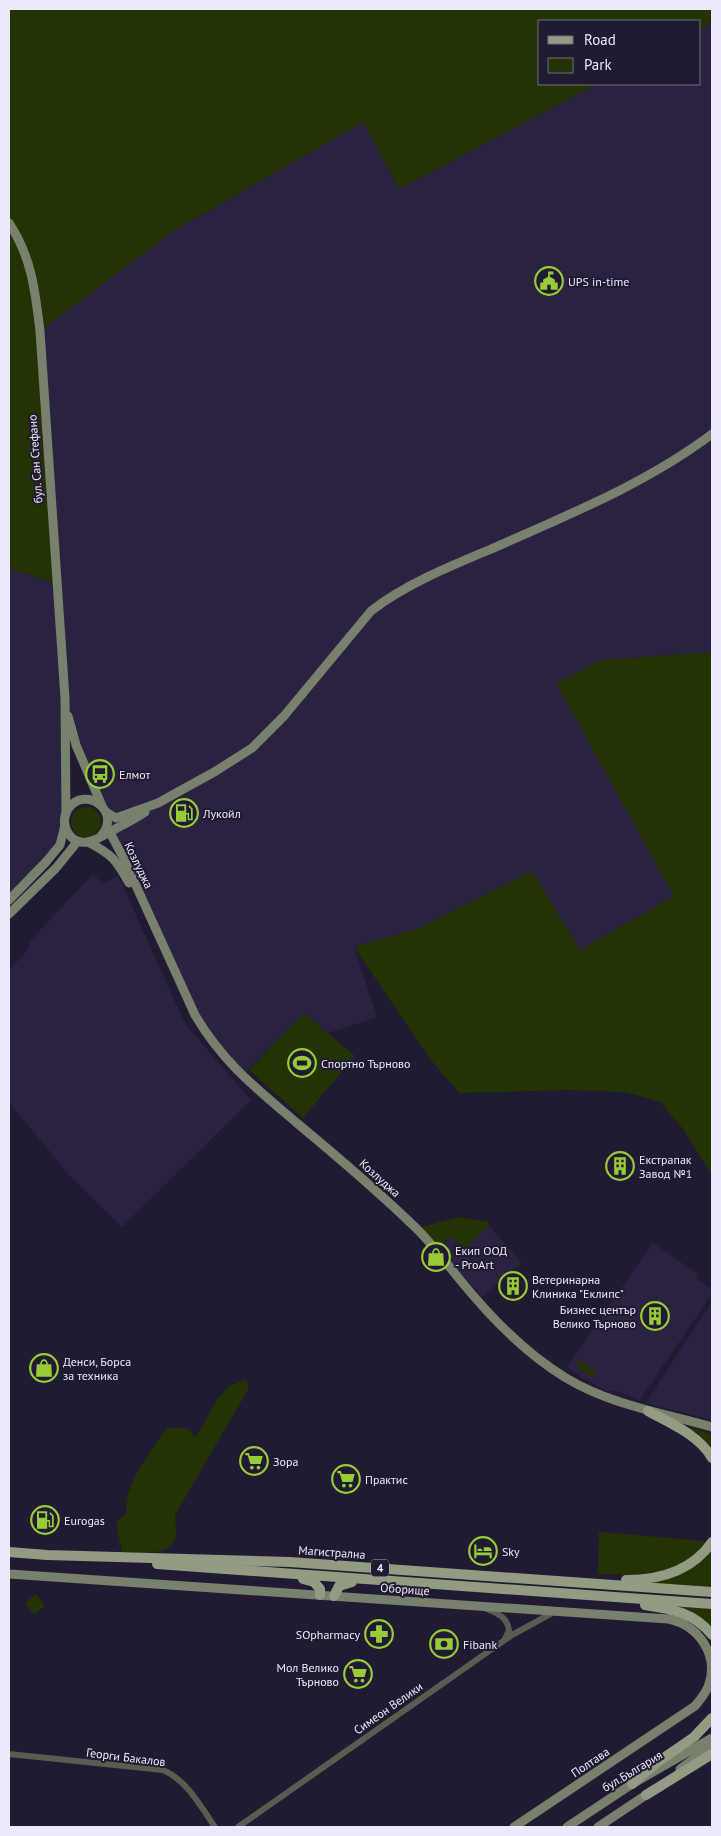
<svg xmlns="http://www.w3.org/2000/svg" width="721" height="1836" font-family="'PT Sans',sans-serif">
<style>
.built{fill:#2a2240}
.green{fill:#233304}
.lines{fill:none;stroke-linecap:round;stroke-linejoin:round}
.street{stroke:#585d51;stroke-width:6}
.secondary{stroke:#78816d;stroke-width:9}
.primary{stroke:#919c83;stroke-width:10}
.labels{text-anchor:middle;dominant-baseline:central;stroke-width:4;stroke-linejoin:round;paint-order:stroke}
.shield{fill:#201a32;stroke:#afabbe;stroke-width:1}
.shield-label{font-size:11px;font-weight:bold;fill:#ece9fa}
.poi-label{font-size:12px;fill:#ece9fa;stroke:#201a32;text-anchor:start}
.street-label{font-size:12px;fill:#ece9fa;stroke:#201a32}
</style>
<rect width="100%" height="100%" fill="#201a32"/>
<g class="built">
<polygon points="712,22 712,652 601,660 557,683 674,896 580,950 532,871 419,928 354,947 377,1017 328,1033 304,1013 242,1076 195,1015 98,796 65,702 66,782 60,845 9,900 9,568 55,584 40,331 167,235 363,122 399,189 597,84 700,84 700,29"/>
<polygon points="93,874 103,884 118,875 185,1024 251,1100 122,1227 70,1176 9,1102 9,970 27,951 31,940"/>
<polygon points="489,1226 522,1262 482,1297 437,1246 452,1237 464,1249"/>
<polygon points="653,1243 698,1274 697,1279 712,1289 712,1294 639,1401 621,1392 607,1391 566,1368"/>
<polygon points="712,1301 712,1420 646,1403"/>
</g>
<g class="green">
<polygon points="9,9 712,9 712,22 700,29 700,21 540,21 540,84 597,84 399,189 363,122 172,232 40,331 56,584 9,568"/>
<polygon points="712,652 712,1175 683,1129 660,1102 625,1092 567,1090 459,1093 430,1059 354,947 419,928 532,871 580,950 674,896 556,683 601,660"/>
<circle cx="86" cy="822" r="15"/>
<polygon points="304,1013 355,1056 303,1118 249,1070"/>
<polygon points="459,1217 489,1222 489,1226 464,1249 452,1237 437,1246 422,1227"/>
<polygon points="579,1360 598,1372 597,1374 592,1376 580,1370 577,1364"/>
<path d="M 246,1379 L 249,1388 L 175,1515 C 175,1522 177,1532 175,1539 C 171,1557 136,1552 122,1552 L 116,1523 L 126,1513 C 125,1481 151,1453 166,1428 L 186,1428 L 196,1437 L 217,1400 L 228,1387 Z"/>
<polygon points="680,1424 712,1434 712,1452"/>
<path d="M 599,1532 L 705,1541 C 683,1578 636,1575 598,1574 Z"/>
<polygon points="712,1547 712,1587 652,1583"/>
<polygon points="36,1594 45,1606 34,1614 25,1603"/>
<polygon points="676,1606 712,1609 712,1630"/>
</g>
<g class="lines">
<g class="street">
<path d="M 485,1608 C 496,1613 507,1616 509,1630 L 505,1639"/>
<path d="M 9,1754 L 163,1770 C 188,1781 200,1806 215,1827"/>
<polyline points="238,1827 512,1635 554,1612"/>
</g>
<g class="secondary">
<path d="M 9,223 C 32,258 35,291 40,331 L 65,698 L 66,814"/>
<polyline points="68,716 76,745 102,806"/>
<path d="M 106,812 L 116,818 L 158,803 L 216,771 L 252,748 L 284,716 L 371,611 C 405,584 455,564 496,547 C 570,514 647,483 712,434"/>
<path d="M 107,827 L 122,855 L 195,1015 C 224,1064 256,1088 298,1124 C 339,1158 379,1192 417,1229 C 433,1245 447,1264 461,1281 C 491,1318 525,1353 566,1378 C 611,1405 663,1413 712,1427"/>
<path d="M 100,837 C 124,812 85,784 68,809 C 64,815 63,824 67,831 C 79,854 102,836 117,828 C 127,823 136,818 145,812"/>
<path d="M 88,842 C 113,855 116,860 129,883"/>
<polyline points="9,900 46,862 60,845 65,825"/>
<polyline points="9,914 56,868 78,841"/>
<path d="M 9,1574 L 668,1619 C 699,1625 720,1656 708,1687 C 705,1694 700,1700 695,1706 L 514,1827"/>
<polyline points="680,1769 712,1745"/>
<polyline points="567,1827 632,1784 712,1738"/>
<polyline points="598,1827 652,1791"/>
</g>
<g class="primary">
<path d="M 648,1411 C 670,1423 699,1435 712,1458"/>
<polyline points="9,1552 47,1555 290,1562 712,1592"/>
<polyline points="157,1564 712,1604"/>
<polyline points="303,1579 314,1582 320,1589 320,1595"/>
<path d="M 626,1580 C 660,1580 692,1571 712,1542"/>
<polyline points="334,1596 339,1586 352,1582"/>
<path d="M 645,1605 C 672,1609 695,1613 712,1635"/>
<polyline points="632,1784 659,1761 694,1737 712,1718"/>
<polyline points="646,1795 712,1754"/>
</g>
</g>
<defs>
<symbol id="civic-ring" viewBox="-11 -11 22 22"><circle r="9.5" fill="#201a32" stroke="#99cb36" stroke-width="1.5"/><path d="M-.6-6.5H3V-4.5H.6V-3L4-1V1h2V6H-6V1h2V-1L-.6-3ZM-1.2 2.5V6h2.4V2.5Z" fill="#99cb36"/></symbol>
<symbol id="bus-ring" viewBox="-11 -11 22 22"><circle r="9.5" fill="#201a32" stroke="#99cb36" stroke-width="1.5"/><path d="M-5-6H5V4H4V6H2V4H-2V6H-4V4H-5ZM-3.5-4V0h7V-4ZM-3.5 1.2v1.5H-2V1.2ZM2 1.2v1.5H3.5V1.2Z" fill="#99cb36"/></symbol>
<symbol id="fuel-ring" viewBox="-11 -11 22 22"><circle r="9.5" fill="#201a32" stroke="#99cb36" stroke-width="1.5"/><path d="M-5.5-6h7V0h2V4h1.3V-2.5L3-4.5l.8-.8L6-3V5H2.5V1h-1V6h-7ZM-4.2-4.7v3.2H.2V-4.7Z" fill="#99cb36"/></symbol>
<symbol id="stadium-ring" viewBox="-11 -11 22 22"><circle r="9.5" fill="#201a32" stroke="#99cb36" stroke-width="1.5"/><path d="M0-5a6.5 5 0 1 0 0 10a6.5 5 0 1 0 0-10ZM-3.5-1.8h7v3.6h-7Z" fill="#99cb36"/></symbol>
<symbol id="building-ring" viewBox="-11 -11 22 22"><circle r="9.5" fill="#201a32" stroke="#99cb36" stroke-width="1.5"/><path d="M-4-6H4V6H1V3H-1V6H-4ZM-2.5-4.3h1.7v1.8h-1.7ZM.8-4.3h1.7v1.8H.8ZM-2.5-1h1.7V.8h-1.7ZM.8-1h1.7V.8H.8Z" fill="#99cb36"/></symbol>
<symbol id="shop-ring" viewBox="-11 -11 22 22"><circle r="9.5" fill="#201a32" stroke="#99cb36" stroke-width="1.5"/><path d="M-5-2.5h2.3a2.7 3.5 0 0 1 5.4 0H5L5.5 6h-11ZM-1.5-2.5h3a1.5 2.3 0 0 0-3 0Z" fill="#99cb36"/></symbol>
<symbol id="supermarket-ring" viewBox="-11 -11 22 22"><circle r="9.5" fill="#201a32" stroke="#99cb36" stroke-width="1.5"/><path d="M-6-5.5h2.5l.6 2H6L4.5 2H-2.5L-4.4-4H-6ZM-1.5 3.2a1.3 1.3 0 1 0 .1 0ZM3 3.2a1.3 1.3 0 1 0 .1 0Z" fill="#99cb36"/></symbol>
<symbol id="hotel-ring" viewBox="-11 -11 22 22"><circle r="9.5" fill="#201a32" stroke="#99cb36" stroke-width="1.5"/><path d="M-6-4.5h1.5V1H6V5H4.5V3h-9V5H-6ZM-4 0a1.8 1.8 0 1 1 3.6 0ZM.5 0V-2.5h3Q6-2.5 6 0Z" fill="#99cb36"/></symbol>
<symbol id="pharmacy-ring" viewBox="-11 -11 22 22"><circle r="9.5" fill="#201a32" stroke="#99cb36" stroke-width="1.5"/><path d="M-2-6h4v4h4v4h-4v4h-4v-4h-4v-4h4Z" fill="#99cb36"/></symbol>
<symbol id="bank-ring" viewBox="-11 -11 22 22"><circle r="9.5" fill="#201a32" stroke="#99cb36" stroke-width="1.5"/><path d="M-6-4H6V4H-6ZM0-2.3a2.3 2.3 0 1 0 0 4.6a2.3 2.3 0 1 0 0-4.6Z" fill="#99cb36"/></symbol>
</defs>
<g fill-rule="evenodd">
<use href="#civic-ring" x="533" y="265" width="32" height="32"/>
<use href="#bus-ring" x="84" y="758" width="32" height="32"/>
<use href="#fuel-ring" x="168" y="797" width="32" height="32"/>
<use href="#stadium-ring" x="286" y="1047" width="32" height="32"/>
<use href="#building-ring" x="604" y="1150" width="32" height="32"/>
<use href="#shop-ring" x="420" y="1241" width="32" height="32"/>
<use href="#building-ring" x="497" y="1270" width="32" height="32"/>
<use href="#building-ring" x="639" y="1300" width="32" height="32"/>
<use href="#shop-ring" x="28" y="1352" width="32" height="32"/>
<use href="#supermarket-ring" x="238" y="1445" width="32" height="32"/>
<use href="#supermarket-ring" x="330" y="1463" width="32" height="32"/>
<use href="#fuel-ring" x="29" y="1504" width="32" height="32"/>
<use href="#hotel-ring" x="467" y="1535" width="32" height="32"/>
<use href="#pharmacy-ring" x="363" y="1618" width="32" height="32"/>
<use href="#bank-ring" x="428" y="1628" width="32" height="32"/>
<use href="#supermarket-ring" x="342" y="1658" width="32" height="32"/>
</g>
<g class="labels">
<rect class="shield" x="371" y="1559.5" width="18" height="17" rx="4"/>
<g class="shield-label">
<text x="380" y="1568">4</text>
</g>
<g class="poi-label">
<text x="568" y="281">UPS in-time</text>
<text x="119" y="774">Елмот</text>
<text x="203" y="813">Лукойл</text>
<text x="321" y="1063">Спортно Търново</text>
<text x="639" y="1159">Екстрапак<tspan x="639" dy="14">Завод №1</tspan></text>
<text x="455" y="1250">Екип ООД<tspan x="455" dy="14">- ProArt</tspan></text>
<text x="532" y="1279">Ветеринарна<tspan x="532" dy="14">Клиника "Еклипс"</tspan></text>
<text x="636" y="1309" text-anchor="end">Бизнес център<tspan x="636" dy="14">Велико Търново</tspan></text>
<text x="63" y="1361">Денси, Борса<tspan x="63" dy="14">за техника</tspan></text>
<text x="273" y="1461">Зора</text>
<text x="365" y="1479">Практис</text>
<text x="64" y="1520">Eurogas</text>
<text x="502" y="1551">Sky</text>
<text x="360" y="1634" text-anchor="end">SOpharmacy</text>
<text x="463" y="1644">Fibank</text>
<text x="339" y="1667" text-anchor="end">Мол Велико<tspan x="339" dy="14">Търново</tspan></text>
</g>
<g class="street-label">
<text transform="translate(35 459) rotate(-94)">бул. Сан Стефано</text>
<text transform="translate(139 865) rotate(64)">Козлуджа</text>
<text transform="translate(380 1178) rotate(42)">Козлуджа</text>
<text transform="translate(332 1552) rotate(4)">Магистрална</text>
<text transform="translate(405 1589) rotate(4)">Оборище</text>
<text transform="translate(388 1708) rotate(-35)">Симеон Велики</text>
<text transform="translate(126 1757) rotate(7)">Георги Бакалов</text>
<text transform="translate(590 1762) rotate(-34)">Полтава</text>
<text transform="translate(632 1771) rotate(-31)">бул.България</text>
</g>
</g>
<rect width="721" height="1836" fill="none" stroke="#ece9fa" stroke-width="20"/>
<rect x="538" y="20" width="162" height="65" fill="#201a32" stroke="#726d82"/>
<rect x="548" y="36" width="25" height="8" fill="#919c83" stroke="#726d82"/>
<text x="584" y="45" font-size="15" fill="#ece9fa">Road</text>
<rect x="548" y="58" width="25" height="15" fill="#233304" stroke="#726d82"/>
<text x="584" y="70" font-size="15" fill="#ece9fa">Park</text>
</svg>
